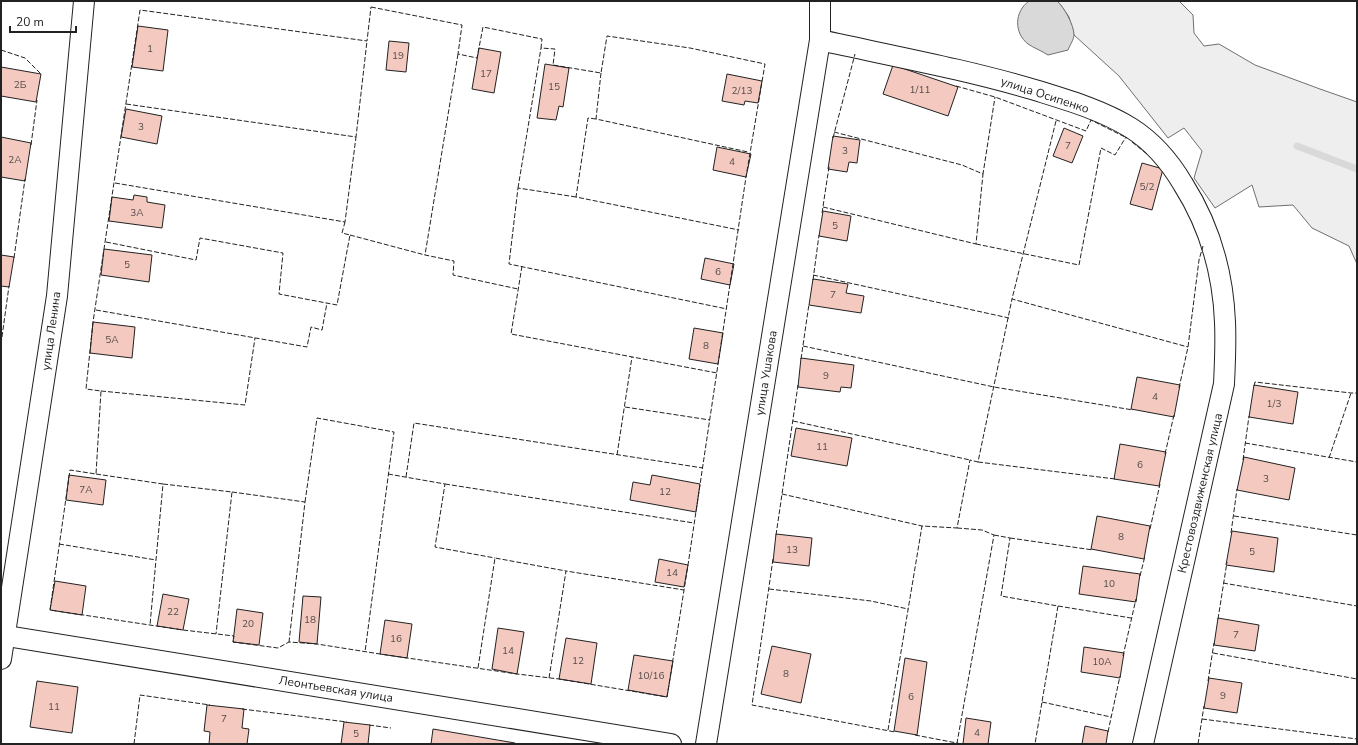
<svg xmlns="http://www.w3.org/2000/svg" width="1358" height="745" font-family="'Nunito Sans',sans-serif">
<style>
.green{fill:#eee;stroke:#6f6f6f}
.water{fill:#d9d9d9;stroke:#6f6f6f}
.lines{fill:none;stroke-linecap:round;stroke-linejoin:round}
.stream{stroke:#d9d9d9;stroke-width:7}
.building{fill:#f3c9c0;stroke:#222}
.street-casing{stroke:#222;stroke-width:22}
.street{stroke:#fff;stroke-width:20}
.fence{stroke:#222;stroke-width:1;stroke-dasharray:5 2;stroke-linecap:butt}
.labels{text-anchor:middle;dominant-baseline:central;stroke-width:3;stroke-linejoin:round;paint-order:stroke}
.number-label{font-size:10px;fill:#564c4a}
.street-label{font-size:12px;fill:#222;stroke:#fff}
</style>
<rect width="100%" height="100%" fill="#fff"/>
<polygon class="green" points="1057,1 1179,1 1193,15 1194,33 1204,46 1219,44 1255,65 1320,89 1357,102 1357,264 1349,246 1312,228 1293,205 1259,207 1252,185 1215,208 1194,178 1202,151 1184,128 1168,138 1119,76 1074,35 1069,17 1060,4"/>
<path class="water" d="M 1029,1 L 1057,1 C 1064,7 1074,25 1074,35 C 1074,39 1070,45 1068,50 L 1048,55 C 1042,51 1034,48 1028,44 C 1014,33 1014,12 1029,1 Z"/>
<g class="lines">
<polyline class="stream" points="1297,146 1357,169"/>
</g>
<g class="building">
<polygon points="138,26 168,30 163,71 132,67"/>
<polygon points="389,41 409,43 406,72 386,70"/>
<polygon points="479,48 501,52 494,93 472,89"/>
<polygon points="545,64 569,68 563,107 559,106 556,120 537,118"/>
<polygon points="893,65 958,87 948,116 883,94"/>
<polygon points="1,67 41,74 36,102 1,96"/>
<polygon points="727,74 762,81 758,103 745,101 744,105 722,101"/>
<polygon points="126,109 162,116 157,144 121,137"/>
<polygon points="1064,128 1083,136 1072,163 1053,156"/>
<polygon points="833,136 860,140 857,163 849,162 847,172 828,169"/>
<polygon points="1,137 31,143 25,181 1,177"/>
<polygon points="717,147 751,154 746,177 713,170"/>
<polygon points="1142,163 1163,169 1152,210 1130,204"/>
<polygon points="134,195 147,197 147,202 165,205 162,228 109,221 112,197 133,200"/>
<polygon points="823,211 851,216 847,241 819,236"/>
<polygon points="104,249 152,255 149,282 101,275"/>
<polygon points="1,255 14,257 9,287 1,286"/>
<polygon points="705,258 734,264 730,285 701,279"/>
<polygon points="813,279 848,284 846,293 864,296 861,313 809,305"/>
<polygon points="93,322 135,327 132,358 90,353"/>
<polygon points="694,328 723,333 718,364 689,359"/>
<polygon points="801,358 854,365 851,388 841,387 840,392 798,387"/>
<polygon points="1137,377 1180,385 1174,417 1131,409"/>
<polygon points="1254,385 1298,392 1293,424 1249,417"/>
<polygon points="796,428 852,438 847,466 791,456"/>
<polygon points="1120,444 1166,452 1159,486 1114,479"/>
<polygon points="1244,457 1295,468 1289,500 1237,490"/>
<polygon points="69,475 106,480 103,505 66,500"/>
<polygon points="652,475 700,484 696,512 630,500 633,482 650,485"/>
<polygon points="1097,516 1150,526 1144,559 1091,549"/>
<polygon points="1232,531 1278,538 1274,572 1226,565"/>
<polygon points="776,534 812,538 809,566 773,562"/>
<polygon points="659,559 688,565 684,587 655,582"/>
<polygon points="1083,566 1140,574 1136,602 1079,594"/>
<polygon points="55,581 86,586 82,615 50,610"/>
<polygon points="163,594 189,599 183,630 157,626"/>
<polygon points="303,596 321,597 317,644 299,642"/>
<polygon points="237,609 263,613 259,645 233,642"/>
<polygon points="1218,618 1259,625 1255,651 1214,645"/>
<polygon points="385,620 412,624 407,658 380,654"/>
<polygon points="498,628 524,632 517,674 492,669"/>
<polygon points="566,638 597,643 591,684 559,679"/>
<polygon points="772,646 811,654 801,703 761,694"/>
<polygon points="1084,647 1124,653 1120,678 1081,672"/>
<polygon points="634,655 673,661 667,697 628,690"/>
<polygon points="905,658 927,662 917,735 894,731"/>
<polygon points="1209,678 1242,683 1237,713 1204,708"/>
<polygon points="37,681 78,687 72,733 30,727"/>
<polygon points="207,705 244,709 242,728 249,729 247,744 209,744 210,732 204,731"/>
<polygon points="966,718 991,722 988,744 963,744"/>
<polygon points="344,722 370,725 368,744 341,744"/>
<polygon points="1085,726 1108,731 1106,744 1082,744"/>
<polygon points="433,729 515,743 515,744 431,744"/>
</g>
<g class="lines">
<defs>
<g id="street">
<path d="M 820,40 C 892,56 964,69 1035,90 C 1067,100 1102,110 1131,128 C 1153,142 1170,162 1183,184 C 1209,225 1223,273 1225,322 C 1226,343 1225,363 1224,384 L 1143,744"/>
<polyline points="1,635 671,744"/>
<polyline points="1,659 57,296 84,1"/>
<polyline points="706,744 820,40 820,1"/>
</g>
</defs>
<use href="#street" class="street-casing"/>
<use href="#street" class="street"/>
<g class="fence">
<polygon points="371,7 462,25 458,54 477,58 483,27 542,39 541,48 555,49 553,65 601,73 607,36 690,48 765,64 746,177 688,565 667,697 559,679 517,674 380,654 317,644 289,642 278,648 233,642 234,636 183,630 50,610 70,470 96,474 101,391 86,389 93,322 140,10 367,41"/>
<polyline points="1,50 25,58 41,74"/>
<polyline points="458,54 425,255 454,261 453,275 518,289"/>
<polyline points="601,73 596,119 748,152"/>
<polyline points="956,86 995,97 1086,131 1091,120 1127,138"/>
<polyline points="126,104 356,137 367,41"/>
<polyline points="596,119 588,118 576,197 739,230"/>
<polyline points="1056,121 1012,299 1188,347"/>
<polyline points="834,132 962,165 983,174 995,97"/>
<polyline points="833,138 855,54"/>
<polyline points="1132,142 1147,154"/>
<polyline points="31,145 37,100"/>
<polyline points="115,183 345,222 356,137"/>
<polyline points="518,188 541,48"/>
<polyline points="576,197 518,188 509,264 727,309"/>
<polyline points="823,207 976,244 983,174"/>
<polyline points="822,213 829,167"/>
<polyline points="350,235 425,255"/>
<polyline points="106,242 196,260 200,238 283,253 279,294 337,305 350,235 342,233 345,222"/>
<polyline points="976,244 1079,265 1101,148 1115,155 1126,137"/>
<polyline points="14,258 25,179"/>
<polyline points="522,266 511,334 717,373"/>
<polyline points="813,275 1009,318"/>
<polyline points="813,280 819,235"/>
<polyline points="96,310 307,347 311,327 322,330 327,303"/>
<polyline points="1,344 9,286"/>
<polyline points="803,346 994,387 1133,410"/>
<polyline points="801,359 809,304"/>
<polyline points="1254,386 1255,382 1351,393 1357,393"/>
<polyline points="1179,388 1188,347 1199,260 1203,246"/>
<polyline points="101,391 245,405 255,338"/>
<polyline points="625,407 710,420"/>
<polyline points="793,421 970,460"/>
<polyline points="1245,443 1357,462"/>
<polyline points="1165,454 1174,415"/>
<polyline points="617,455 632,357"/>
<polyline points="1329,458 1351,393"/>
<polyline points="1243,460 1249,416"/>
<polyline points="978,462 1115,479"/>
<polyline points="96,474 163,484 150,625"/>
<polyline points="388,474 445,484 435,547 495,558"/>
<polyline points="406,477 414,423 703,468"/>
<polyline points="163,484 232,492 216,634"/>
<polyline points="445,484 694,523"/>
<polyline points="232,492 305,502 289,642"/>
<polyline points="782,494 922,526"/>
<polyline points="305,502 317,418 394,432 365,652"/>
<polyline points="1234,516 1357,535"/>
<polyline points="957,528 982,530 994,535 957,743"/>
<polyline points="1150,529 1160,484"/>
<polyline points="1231,533 1237,489"/>
<polyline points="776,535 798,385"/>
<polyline points="994,535 1010,538 1001,596 1058,606 1035,744"/>
<polyline points="1010,538 1093,550"/>
<polyline points="59,544 156,560"/>
<polyline points="773,559 752,705 895,732"/>
<polyline points="1140,576 1145,556"/>
<polyline points="1223,583 1357,606"/>
<polyline points="769,589 871,601 908,609"/>
<polyline points="1058,606 1131,618"/>
<polyline points="1218,619 1227,562"/>
<polyline points="1213,653 1357,679"/>
<polyline points="1123,656 1136,599"/>
<polyline points="478,668 495,558 566,571"/>
<polyline points="549,678 566,571 684,590"/>
<polyline points="1208,681 1214,643"/>
<polyline points="1042,702 1111,717"/>
<polyline points="242,709 347,722"/>
<polyline points="1202,719 1357,739"/>
<polyline points="369,725 391,728"/>
<polyline points="888,730 922,526 957,528 970,460 978,462 1012,299"/>
<polyline points="1108,732 1120,676"/>
<polyline points="915,735 962,744"/>
<polyline points="134,744 140,695 210,705"/>
<polyline points="1198,744 1204,706"/>
</g>
</g>
<g class="labels">
<g class="number-label">
<text x="150" y="49">1</text>
<text x="398" y="56">19</text>
<text x="486" y="74">17</text>
<text x="20" y="85">2Б</text>
<text x="554" y="87">15</text>
<text x="920" y="90">1/11</text>
<text x="742" y="91">2/13</text>
<text x="141" y="127">3</text>
<text x="1068" y="146">7</text>
<text x="845" y="151">3</text>
<text x="15" y="160">2А</text>
<text x="732" y="162">4</text>
<text x="1147" y="187">5/2</text>
<text x="137" y="213">3А</text>
<text x="835" y="226">5</text>
<text x="127" y="265">5</text>
<text x="718" y="272">6</text>
<text x="833" y="295">7</text>
<text x="112" y="340">5А</text>
<text x="706" y="346">8</text>
<text x="826" y="376">9</text>
<text x="1155" y="397">4</text>
<text x="1274" y="404">1/3</text>
<text x="822" y="447">11</text>
<text x="1140" y="465">6</text>
<text x="1266" y="479">3</text>
<text x="86" y="490">7А</text>
<text x="665" y="492">12</text>
<text x="1121" y="537">8</text>
<text x="792" y="550">13</text>
<text x="1252" y="552">5</text>
<text x="672" y="573">14</text>
<text x="1109" y="584">10</text>
<text x="173" y="612">22</text>
<text x="310" y="620">18</text>
<text x="248" y="624">20</text>
<text x="1236" y="635">7</text>
<text x="396" y="639">16</text>
<text x="508" y="651">14</text>
<text x="578" y="661">12</text>
<text x="1102" y="662">10А</text>
<text x="786" y="674">8</text>
<text x="651" y="676">10/16</text>
<text x="1223" y="696">9</text>
<text x="911" y="697">6</text>
<text x="54" y="707">11</text>
<text x="224" y="719">7</text>
<text x="977" y="733">4</text>
<text x="356" y="734">5</text>
</g>
<g class="street-label">
<text transform="translate(1045 95) rotate(18)">улица Осипенко</text>
<text transform="translate(51 331) rotate(-82)">улица Ленина</text>
<text transform="translate(766 373) rotate(-81)">улица Ушакова</text>
<text transform="translate(1200 493) rotate(-77)">Крестовоздвиженская улица</text>
<text transform="translate(336 689) rotate(9)">Леонтьевская улица</text>
</g>
</g>
<rect width="1358" height="745" fill="none" stroke="#222222" stroke-width="4"/>
<path d="M10 26v6h66v-6" fill="none" stroke="#222222" stroke-width="2"/>
<text x="16" y="26" font-size="12" fill="#222222" stroke="#ffffff" stroke-width="3" paint-order="stroke">20 m</text>
</svg>
